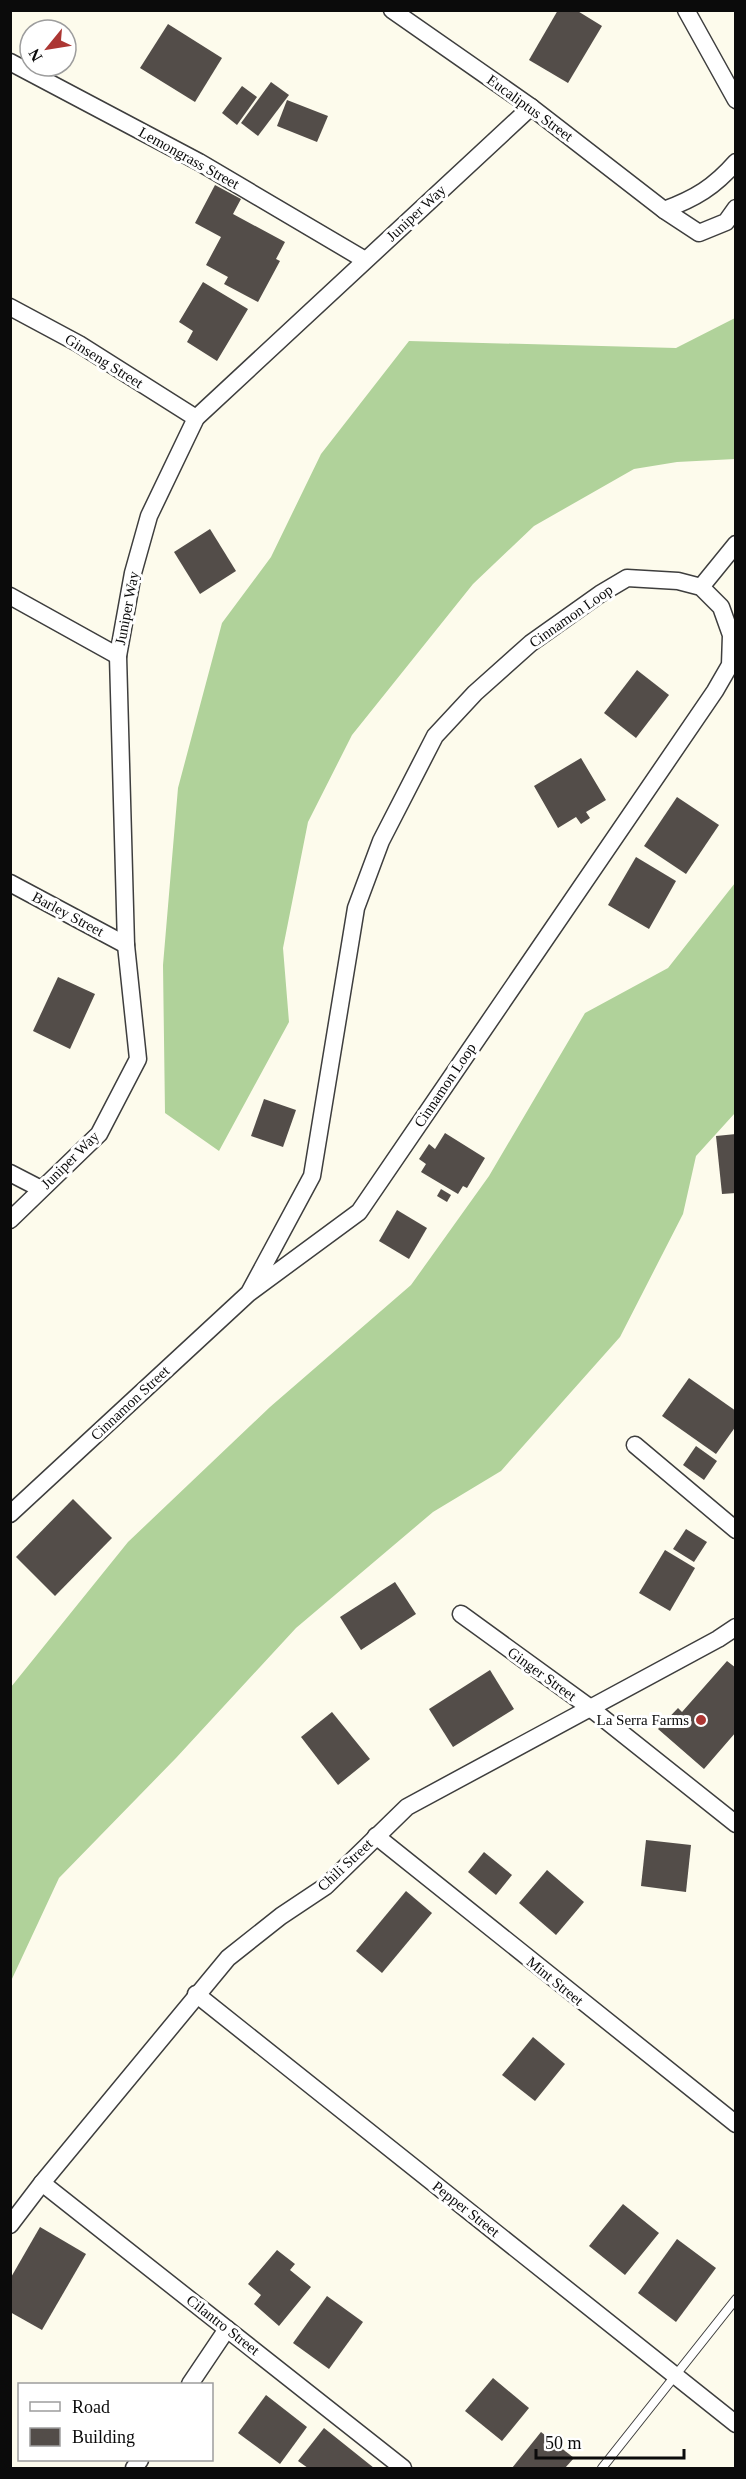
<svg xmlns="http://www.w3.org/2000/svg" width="746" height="2479" font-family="Georgia,serif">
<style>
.forest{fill:#b0d29a}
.building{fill:#534d49}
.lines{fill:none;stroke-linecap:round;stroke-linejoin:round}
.service-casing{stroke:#3e3e3e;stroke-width:10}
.minor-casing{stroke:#3e3e3e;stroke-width:19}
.service{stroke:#fff;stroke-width:8}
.minor{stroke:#fff;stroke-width:16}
.poi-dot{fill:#ac3633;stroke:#fff;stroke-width:2}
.labels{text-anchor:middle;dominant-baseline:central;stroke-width:6;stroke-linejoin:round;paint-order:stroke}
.street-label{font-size:15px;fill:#0b0b0b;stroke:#fff}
.poi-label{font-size:15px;fill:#0b0b0b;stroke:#fff;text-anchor:end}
</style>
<rect width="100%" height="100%" fill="#fdfbec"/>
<g class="forest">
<polygon points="735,318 735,459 677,462 634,469 534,526 473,584 352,735 308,822 283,948 289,1022 219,1151 165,1113 163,965 178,788 222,623 271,557 321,454 409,341 676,348"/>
<polygon points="735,883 735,1113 696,1156 683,1214 620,1337 501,1471 433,1512 296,1628 176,1758 59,1878 11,1981 11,1687 128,1542 270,1407 411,1285 489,1176 585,1013 668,968"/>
</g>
<g class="building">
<polygon points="558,10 576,10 602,26 568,83 529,60"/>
<polygon points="168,24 222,58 195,102 140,68"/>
<polygon points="271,82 289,95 258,136 241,123"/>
<polygon points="242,86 257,97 237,125 222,113"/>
<polygon points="287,100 328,116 317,142 277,126"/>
<polygon points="215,185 241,199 233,214 285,242 276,259 280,261 258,302 224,284 228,277 206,265 221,237 195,223"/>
<polygon points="203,282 248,309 217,361 187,342 193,331 179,322"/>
<polygon points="210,529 236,571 200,594 174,552"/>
<polygon points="637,670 669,695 636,738 604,713"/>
<polygon points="581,758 606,800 586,812 590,818 581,824 576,817 558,828 534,786"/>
<polygon points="677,797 719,825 686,874 644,846"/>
<polygon points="636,857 676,881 649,929 608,905"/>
<polygon points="58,977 95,994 70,1049 33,1031"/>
<polygon points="264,1099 296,1110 283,1147 251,1136"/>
<polygon points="445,1133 485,1158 467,1188 463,1186 458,1194 421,1172 426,1164 419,1159 429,1144 435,1149"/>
<polygon points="736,1134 736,1193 722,1194 716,1136"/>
<polygon points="441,1189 451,1195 447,1202 437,1196"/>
<polygon points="397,1210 427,1228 409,1259 379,1241"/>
<polygon points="689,1378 736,1411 736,1426 716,1454 662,1416"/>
<polygon points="696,1446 717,1461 704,1480 683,1465"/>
<polygon points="73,1499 112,1538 55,1596 16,1557"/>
<polygon points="686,1529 707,1542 694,1562 673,1549"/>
<polygon points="665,1550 695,1568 670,1611 639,1593"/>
<polygon points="395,1582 416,1614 361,1650 340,1617"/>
<polygon points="727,1661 736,1668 736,1732 704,1769 658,1729 678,1708 682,1712"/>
<polygon points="490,1670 514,1709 453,1747 429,1709"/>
<polygon points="332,1712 370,1759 338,1785 301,1737"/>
<polygon points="646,1840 691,1845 686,1892 641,1886"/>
<polygon points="484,1852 512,1875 496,1895 468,1872"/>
<polygon points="547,1870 584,1902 556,1935 519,1903"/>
<polygon points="406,1891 432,1913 382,1973 356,1951"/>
<polygon points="533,2037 565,2064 535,2101 502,2075"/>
<polygon points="623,2204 659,2233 625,2275 589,2246"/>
<polygon points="40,2227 86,2254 42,2330 10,2312 10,2279"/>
<polygon points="677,2239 716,2268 676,2322 638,2293"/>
<polygon points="277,2250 295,2264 290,2270 311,2287 279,2326 254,2304 261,2295 248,2284"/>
<polygon points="327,2296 363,2322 329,2369 293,2343"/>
<polygon points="493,2378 529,2408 502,2441 465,2411"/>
<polygon points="266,2395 307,2427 280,2464 238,2433"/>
<polygon points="324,2428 374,2468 308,2468 298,2461"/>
<polygon points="541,2432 574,2458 565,2468 512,2468"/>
</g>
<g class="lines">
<defs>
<polyline id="service" points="602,2468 736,2299"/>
<g id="minor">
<polyline points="392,10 531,107 664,210 699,233 726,222 736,208"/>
<polyline points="686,10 736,100"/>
<polyline points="10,62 199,162 365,260"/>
<path d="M 664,210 C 696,198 714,187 736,162"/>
<polyline points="10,307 79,344 196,418"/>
<polyline points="701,587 736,544"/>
<polyline points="10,596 118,656"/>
<polyline points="10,883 126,945"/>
<polyline points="10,1173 41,1189"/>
<polyline points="10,1220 99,1134 138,1059 126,945 118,656 133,573 149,516 196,418 531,107"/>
<polyline points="635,1445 736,1530"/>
<polyline points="10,1514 249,1293 359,1212 715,691 730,665 731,635 721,607 701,587 678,581 627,578 600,594 531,643 475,693 435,736 381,841 356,908 312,1176 249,1293"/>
<polyline points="461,1614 589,1707 736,1824"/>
<polyline points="376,1836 736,2124"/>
<polyline points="196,1994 736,2424"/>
<polyline points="42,2183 403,2468"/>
<polyline points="10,2225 42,2183 228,1958 281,1916 326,1886 407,1807 718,1639 736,1627"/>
<polyline points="190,2384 227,2329"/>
<polyline points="134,2468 140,2460"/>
</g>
</defs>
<use href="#service" class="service-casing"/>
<use href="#minor" class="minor-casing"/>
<use href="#service" class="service"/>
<use href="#minor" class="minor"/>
</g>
<circle class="poi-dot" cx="701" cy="1720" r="6"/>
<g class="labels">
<g class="street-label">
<text transform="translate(530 108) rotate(36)">Eucaliptus Street</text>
<text transform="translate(189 158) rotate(29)">Lemongrass Street</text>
<text transform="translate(416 213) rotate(-43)">Juniper Way</text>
<text transform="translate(104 361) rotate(32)">Ginseng Street</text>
<text transform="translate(127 608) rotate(-79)">Juniper Way</text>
<text transform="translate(571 616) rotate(-35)">Cinnamon Loop</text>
<text transform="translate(68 914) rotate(28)">Barley Street</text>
<text transform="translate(445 1085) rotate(-56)">Cinnamon Loop</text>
<text transform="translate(70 1160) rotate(-45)">Juniper Way</text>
<text transform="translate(130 1403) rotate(-43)">Cinnamon Street</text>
<text transform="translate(542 1674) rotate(36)">Ginger Street</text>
<text transform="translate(345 1865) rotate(-43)">Chili Street</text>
<text transform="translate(555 1981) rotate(39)">Mint Street</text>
<text transform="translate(466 2209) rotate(38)">Pepper Street</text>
<text transform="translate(223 2325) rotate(38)">Cilantro Street</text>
</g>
<g class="poi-label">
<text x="689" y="1720">La Serra Farms</text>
</g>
</g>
<rect width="746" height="2479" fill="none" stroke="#0b0b0b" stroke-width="24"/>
<rect x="18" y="2383" width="195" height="78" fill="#ffffff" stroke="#9d9d9d" stroke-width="1.5"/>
<rect x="30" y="2402" width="30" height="9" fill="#ffffff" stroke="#9d9d9d" stroke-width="1.5"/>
<text x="72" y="2413" font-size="18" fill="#0b0b0b">Road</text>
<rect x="30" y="2428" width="30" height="18" fill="#534d49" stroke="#9d9d9d" stroke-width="1.5"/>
<text x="72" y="2443" font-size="18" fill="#0b0b0b">Building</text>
<g transform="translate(48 48) rotate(240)"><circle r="28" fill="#ffffff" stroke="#9d9d9d" stroke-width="1.5"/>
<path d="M0-4.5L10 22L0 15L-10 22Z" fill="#ac3633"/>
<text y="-9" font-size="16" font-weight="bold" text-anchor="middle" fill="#0b0b0b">N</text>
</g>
<path d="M536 2449v9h148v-9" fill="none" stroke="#0b0b0b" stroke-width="3"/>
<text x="545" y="2449" font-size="18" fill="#0b0b0b" stroke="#ffffff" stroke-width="4.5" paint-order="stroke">50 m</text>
</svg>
